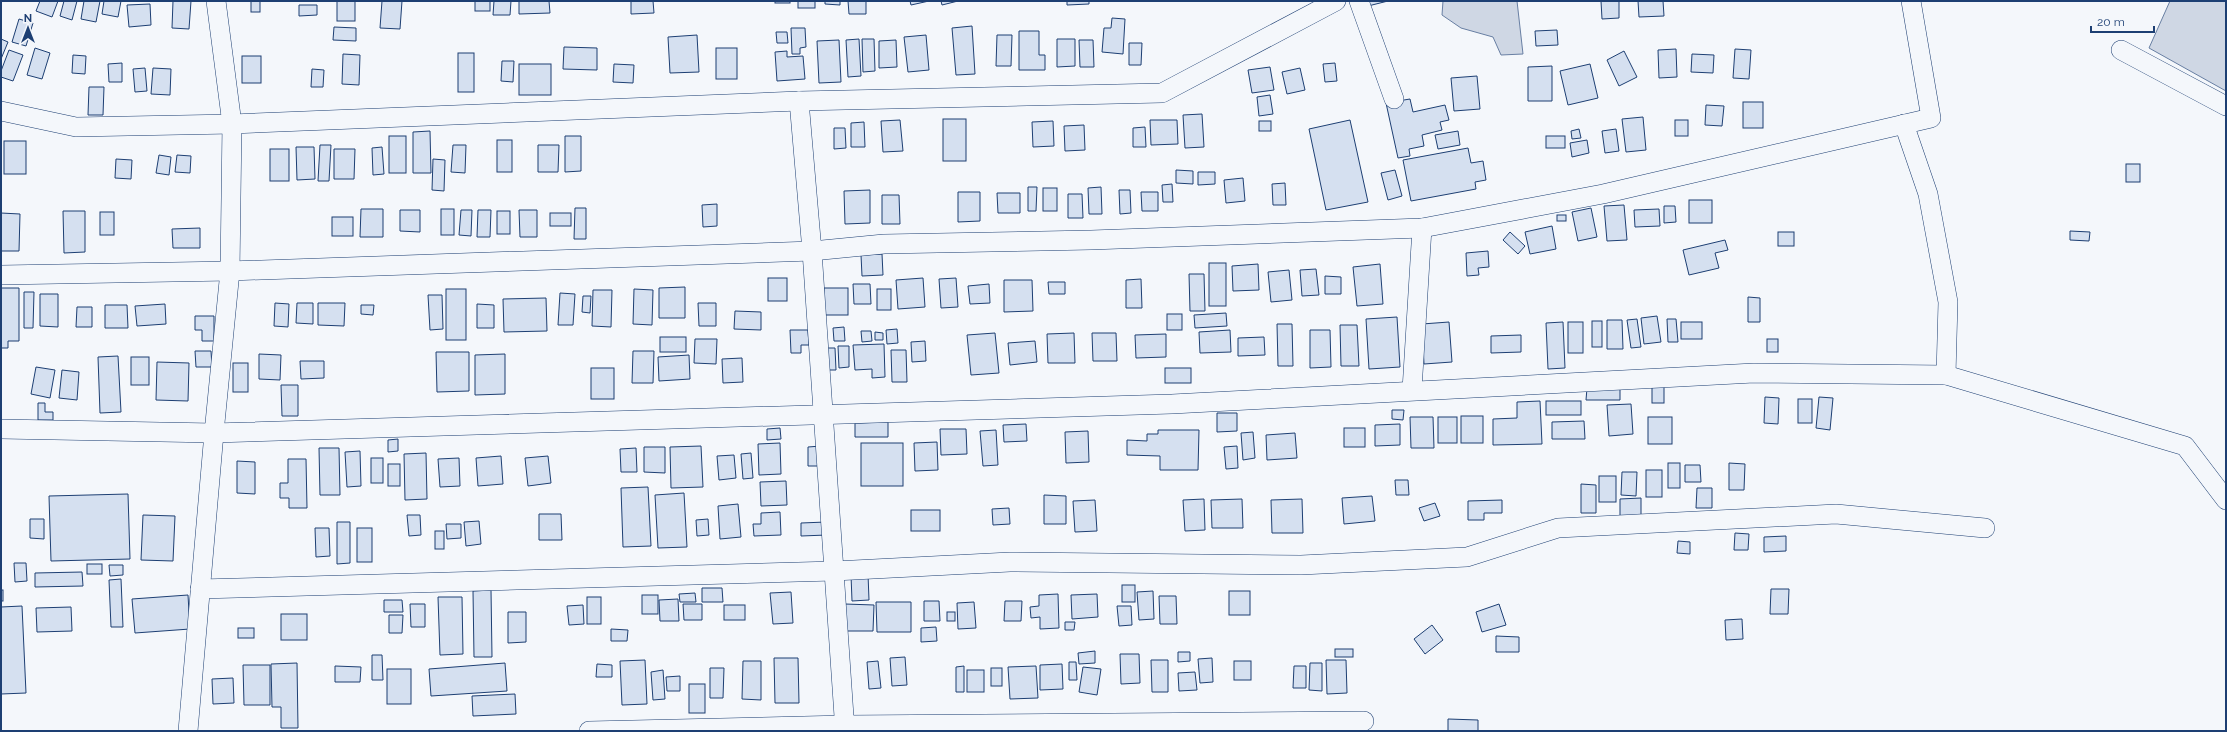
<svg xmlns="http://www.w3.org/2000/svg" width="2227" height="732" font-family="Raleway,sans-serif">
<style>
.water{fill:#cfd7e4;stroke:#687fa3}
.building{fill:#d5e0f0;stroke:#1d3f73}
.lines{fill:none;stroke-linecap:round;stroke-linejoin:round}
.minor-casing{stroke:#1d3f73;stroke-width:20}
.minor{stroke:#f4f7fb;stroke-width:19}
</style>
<rect width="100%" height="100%" fill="#f4f7fb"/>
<g class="water">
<polygon points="1443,1 1517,1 1523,54 1501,55 1493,37 1461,28 1442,15"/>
<polygon points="2170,1 2226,1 2226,91 2149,48"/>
</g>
<g class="building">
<polygon points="40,1 58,1 52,17 36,11"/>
<polygon points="64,1 77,1 72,20 60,16"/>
<polygon points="84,1 100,1 96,22 81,19"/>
<polygon points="104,1 121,1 118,17 102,14"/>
<polygon points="173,1 191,1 189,29 172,28"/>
<rect x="251" y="1" width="9" height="11"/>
<rect x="337" y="1" width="18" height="20"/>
<polygon points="382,1 402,1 400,29 380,28"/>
<rect x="475" y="1" width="15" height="10"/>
<polygon points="494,1 511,1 510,15 493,15"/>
<polygon points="519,1 549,1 550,13 519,14"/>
<polygon points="631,1 653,1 654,13 631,14"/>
<rect x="775" y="1" width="15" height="2"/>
<rect x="798" y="1" width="17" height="7"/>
<polygon points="825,1 840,1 840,5 825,4"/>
<polygon points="848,1 866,1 866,14 849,14"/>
<polygon points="910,1 929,1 911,5"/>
<polygon points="941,1 958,1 942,5"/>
<polygon points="1067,1 1089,1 1089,4 1067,5"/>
<polygon points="1362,1 1388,1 1364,7"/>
<polygon points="1601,1 1619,1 1619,18 1602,19"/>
<polygon points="1638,1 1663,1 1664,16 1639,17"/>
<polygon points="150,4 151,25 129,27 127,5"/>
<polygon points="299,5 317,5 317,15 299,16"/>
<polygon points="1112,18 1125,19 1123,54 1102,52 1104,28 1111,28"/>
<polygon points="19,19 33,23 26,46 12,42"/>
<polygon points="972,26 975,74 956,75 952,28"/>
<polygon points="334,27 356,28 356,41 333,40"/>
<polygon points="791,28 805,28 806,47 800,48 800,54 792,54"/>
<polygon points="1557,30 1558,45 1536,46 1535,31"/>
<polygon points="1019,31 1039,31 1039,55 1045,55 1045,70 1019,70"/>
<polygon points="776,32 787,32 788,43 777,43"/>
<polygon points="697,35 699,72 670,73 668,37"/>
<polygon points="926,35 929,70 908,72 904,37"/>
<polygon points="997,35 1012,35 1011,66 996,66"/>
<polygon points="1,39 8,42 1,59"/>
<polygon points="859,39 861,76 848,77 846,40"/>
<polygon points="862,39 874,39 875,71 863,72"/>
<polygon points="1057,39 1075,39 1075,66 1057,67"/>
<polygon points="839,40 841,82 819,83 817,41"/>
<polygon points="896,40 897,67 879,68 879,41"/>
<polygon points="1079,40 1093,40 1094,67 1080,67"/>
<polygon points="1129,43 1142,43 1141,65 1129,65"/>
<polygon points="564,47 597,48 597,70 563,69"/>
<polygon points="35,48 50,53 42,79 27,75"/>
<rect x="716" y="48" width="21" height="31"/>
<polygon points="1676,49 1677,77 1659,78 1658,50"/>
<polygon points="1735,49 1751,50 1749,79 1733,78"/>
<polygon points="9,50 23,55 13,81 1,77 1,71"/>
<polygon points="787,51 787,57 803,56 805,79 777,81 775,52"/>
<polygon points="1624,51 1637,77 1619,86 1607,60"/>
<rect x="458" y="53" width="16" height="39"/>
<polygon points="343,54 360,55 359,85 342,84"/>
<polygon points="1692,54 1714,55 1713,73 1691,72"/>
<polygon points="73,55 86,56 85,74 72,73"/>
<rect x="242" y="56" width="19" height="27"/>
<polygon points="502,61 514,61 513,82 501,81"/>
<polygon points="122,63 122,82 109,82 108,64"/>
<polygon points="1335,63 1337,81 1325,82 1323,64"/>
<rect x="519" y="64" width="32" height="31"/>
<polygon points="614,64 634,65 633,83 613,82"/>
<polygon points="1590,64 1598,98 1568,105 1560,71"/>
<polygon points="1552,66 1552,101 1528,101 1528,67"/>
<polygon points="1270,67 1274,90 1252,93 1248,70"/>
<polygon points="145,68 147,91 135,92 133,69"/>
<polygon points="153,68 171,69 170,95 151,94"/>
<polygon points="1300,68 1305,90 1287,94 1282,72"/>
<polygon points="312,69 324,70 323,87 311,87"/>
<polygon points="1477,76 1480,109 1454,111 1451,78"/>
<polygon points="89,87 104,87 103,115 88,115"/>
<polygon points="1270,95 1273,114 1259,116 1257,97"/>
<polygon points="1410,99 1413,112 1445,105 1449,120 1440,122 1442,130 1422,135 1424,146 1409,149 1410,156 1398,158 1386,103"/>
<rect x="1743" y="102" width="20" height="26"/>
<polygon points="1706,105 1724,106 1722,126 1705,125"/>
<polygon points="1202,114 1204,147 1185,148 1183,115"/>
<polygon points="1643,117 1646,150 1626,152 1622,119"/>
<rect x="943" y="119" width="23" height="42"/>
<polygon points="900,120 903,151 883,152 881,121"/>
<polygon points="1150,120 1177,120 1178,144 1151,145"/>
<polygon points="1350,120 1368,202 1326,210 1309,129"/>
<rect x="1675" y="120" width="13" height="16"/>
<polygon points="1053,121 1054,146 1033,147 1032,122"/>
<rect x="1259" y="121" width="12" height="10"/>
<polygon points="864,122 865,147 851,147 851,123"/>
<polygon points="1084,125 1085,150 1065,151 1064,126"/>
<polygon points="1145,127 1146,147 1133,147 1133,128"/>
<polygon points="834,128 845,128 846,148 834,149"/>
<polygon points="1579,129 1581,138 1572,139 1571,131"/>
<polygon points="1616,129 1619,151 1605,153 1602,131"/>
<polygon points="430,131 431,173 413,173 413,132"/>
<polygon points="1458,131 1460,145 1438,149 1435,135"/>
<rect x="389" y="136" width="17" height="37"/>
<polygon points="565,136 581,136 581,171 565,172"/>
<rect x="1546" y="136" width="19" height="12"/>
<rect x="497" y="140" width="15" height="32"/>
<polygon points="1587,140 1589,153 1572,157 1570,143"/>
<rect x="4" y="141" width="22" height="33"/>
<polygon points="320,145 331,145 329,181 318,181"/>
<polygon points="453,145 466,145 465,173 451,172"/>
<polygon points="538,145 559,145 558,172 538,172"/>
<polygon points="296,147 314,147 315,179 297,180"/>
<polygon points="382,147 384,174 373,175 372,148"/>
<polygon points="1468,148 1471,163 1483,161 1486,180 1475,182 1476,189 1411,201 1403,160"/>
<rect x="270" y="149" width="19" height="32"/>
<polygon points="334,149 355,149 354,179 334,179"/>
<polygon points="159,155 171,157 169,175 156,173"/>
<polygon points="177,155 191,156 190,173 175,172"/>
<polygon points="116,159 132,160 131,179 115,178"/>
<polygon points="433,159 445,160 444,191 432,190"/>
<rect x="2126" y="164" width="14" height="18"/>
<polygon points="1176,170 1193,171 1193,184 1176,183"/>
<polygon points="1395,170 1402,196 1388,200 1381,173"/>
<polygon points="1198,172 1215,172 1215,184 1198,185"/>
<polygon points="1243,178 1245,201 1226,203 1224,180"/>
<polygon points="1285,183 1286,205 1273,205 1272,184"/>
<polygon points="1172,184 1173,202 1163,202 1162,185"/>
<polygon points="1028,187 1037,187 1036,211 1028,211"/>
<polygon points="1101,187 1102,214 1089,214 1088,188"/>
<rect x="1043" y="188" width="14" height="23"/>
<polygon points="870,190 870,223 845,224 844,191"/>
<polygon points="1119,190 1130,190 1131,213 1120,214"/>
<polygon points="958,192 980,192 980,221 958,222"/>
<polygon points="1141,192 1158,192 1158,211 1142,211"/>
<polygon points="997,193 1020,193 1020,213 998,213"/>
<polygon points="1068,194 1082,194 1083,218 1068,218"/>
<polygon points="882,195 899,195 900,224 882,224"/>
<rect x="1689" y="200" width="23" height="23"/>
<polygon points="717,204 717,226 703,227 702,205"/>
<polygon points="1624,205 1627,240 1607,241 1604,206"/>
<polygon points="1664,206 1675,206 1676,222 1664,223"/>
<polygon points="575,208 586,208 586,239 574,239"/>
<polygon points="1591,208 1597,237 1578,241 1572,212"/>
<polygon points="361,209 383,209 383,237 360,237"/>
<rect x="441" y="209" width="13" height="26"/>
<polygon points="1659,209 1660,226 1635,227 1634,210"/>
<polygon points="400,210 420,210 420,232 400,231"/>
<polygon points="461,210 472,210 471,236 459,235"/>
<polygon points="478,210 491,210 490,237 477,237"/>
<polygon points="519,210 537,210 537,237 520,237"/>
<polygon points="63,211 85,211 85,252 64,253"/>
<rect x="497" y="211" width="13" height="23"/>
<rect x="100" y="212" width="14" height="23"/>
<polygon points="1,213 20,214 19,251 1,251"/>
<rect x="550" y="213" width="21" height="13"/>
<rect x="1557" y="215" width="9" height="6"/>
<rect x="332" y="217" width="21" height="19"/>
<polygon points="1552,226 1556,249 1530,254 1525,232"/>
<polygon points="200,228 200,248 173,248 172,229"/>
<polygon points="2070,231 2090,232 2089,241 2070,240"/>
<polygon points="1510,232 1525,246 1518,254 1503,240"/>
<rect x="1778" y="232" width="16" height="14"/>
<polygon points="1725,240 1728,250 1715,253 1719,268 1689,275 1683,250"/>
<polygon points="1488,251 1489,267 1478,268 1479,275 1467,276 1466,253"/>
<polygon points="882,254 883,275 862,276 861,255"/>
<rect x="1209" y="263" width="17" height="43"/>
<polygon points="1258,264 1259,290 1233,291 1232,266"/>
<polygon points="1380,264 1383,304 1357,306 1353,267"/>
<polygon points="1316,269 1319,295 1302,296 1300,270"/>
<polygon points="1289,270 1292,300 1271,302 1268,272"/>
<polygon points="1189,274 1204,274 1205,311 1190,311"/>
<polygon points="1325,276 1341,277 1341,294 1325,294"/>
<rect x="768" y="278" width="19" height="23"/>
<polygon points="923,278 925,307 898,309 896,280"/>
<polygon points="956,278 958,307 941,308 939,279"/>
<polygon points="1141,279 1142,308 1126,308 1126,280"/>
<polygon points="1004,280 1032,280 1033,311 1004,312"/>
<polygon points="1048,282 1065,282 1065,294 1049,294"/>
<polygon points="853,284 870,284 871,304 854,304"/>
<polygon points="989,284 990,303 970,304 968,286"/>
<polygon points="685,287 685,318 659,318 659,288"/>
<polygon points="1,288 19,288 19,341 8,341 8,348 1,348"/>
<rect x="824" y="288" width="24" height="27"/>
<rect x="446" y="289" width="20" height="51"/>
<polygon points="634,289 653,290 652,325 633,324"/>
<rect x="877" y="289" width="14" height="21"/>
<polygon points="593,290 612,290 611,327 592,326"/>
<polygon points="24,292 34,292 33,328 24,328"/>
<polygon points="560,293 575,294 573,325 558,325"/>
<polygon points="40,294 58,294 58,327 40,326"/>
<polygon points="428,295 442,295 443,329 430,330"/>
<polygon points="583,296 591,296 590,313 582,312"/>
<polygon points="1748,297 1760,298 1760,322 1748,322"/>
<polygon points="546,298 547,331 504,332 503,299"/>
<polygon points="275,303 289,304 288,327 274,326"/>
<polygon points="297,303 313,303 313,324 296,323"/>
<polygon points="318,303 345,303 344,326 318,325"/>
<polygon points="698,303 716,303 716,326 699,326"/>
<polygon points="165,304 166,324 137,326 135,306"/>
<polygon points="477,304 494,305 494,328 477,328"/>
<polygon points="105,305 127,305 128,328 105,328"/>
<polygon points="361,305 374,305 373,315 361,314"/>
<polygon points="77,307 92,307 92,327 76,327"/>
<polygon points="735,311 761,312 761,330 734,329"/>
<polygon points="1226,313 1227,326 1195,328 1194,315"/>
<rect x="1167" y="314" width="15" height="16"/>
<polygon points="195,316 214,316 214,341 202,341 202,330 195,330"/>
<polygon points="1657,316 1661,342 1644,344 1641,318"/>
<polygon points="1397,317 1400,367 1369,369 1366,319"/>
<polygon points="1637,319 1641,347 1631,348 1627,320"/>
<polygon points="1667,319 1676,319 1678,342 1668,342"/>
<polygon points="1607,320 1622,320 1623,349 1607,349"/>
<rect x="1592" y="321" width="10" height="26"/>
<polygon points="1449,322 1452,362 1424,364 1422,324"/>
<polygon points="1563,322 1565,368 1548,369 1546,323"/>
<rect x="1568" y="322" width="15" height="31"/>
<rect x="1681" y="322" width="21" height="17"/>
<polygon points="1277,324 1292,324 1293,366 1278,366"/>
<polygon points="1340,325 1357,325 1359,366 1341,366"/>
<polygon points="844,327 845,341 834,341 833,328"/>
<polygon points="897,329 898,343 887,344 886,330"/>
<polygon points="790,330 808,330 809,345 801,345 801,353 791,353"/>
<polygon points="1230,330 1231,352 1200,353 1199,332"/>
<polygon points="1310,330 1330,330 1331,367 1310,368"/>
<polygon points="861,331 871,331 872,341 862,342"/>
<polygon points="875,332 883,333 883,340 875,340"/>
<polygon points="995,333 999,373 971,375 967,335"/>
<polygon points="1074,333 1075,363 1048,363 1047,334"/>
<polygon points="1092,333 1116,333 1117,361 1093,361"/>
<polygon points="1166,334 1166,357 1136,358 1135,335"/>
<polygon points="1521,335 1521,352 1491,353 1491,336"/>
<rect x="660" y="337" width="26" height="15"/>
<polygon points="1264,337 1265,355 1238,356 1238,338"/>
<polygon points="695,339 717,339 716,364 694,363"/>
<rect x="1767" y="339" width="11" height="13"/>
<polygon points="925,341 926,361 912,362 911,342"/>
<polygon points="1035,341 1037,362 1010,365 1008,343"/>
<polygon points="884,344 885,377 872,378 872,369 855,370 853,345"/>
<polygon points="838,346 849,346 849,367 839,368"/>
<polygon points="823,348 835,348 836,370 824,370"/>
<polygon points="891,350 906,350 907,382 892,382"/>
<polygon points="195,351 211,351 212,367 196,367"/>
<polygon points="633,351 654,351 653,383 632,383"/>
<polygon points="436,352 469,352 469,391 437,392"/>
<polygon points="259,354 281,355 280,380 259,379"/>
<polygon points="505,354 505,394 475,395 475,355"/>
<polygon points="689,355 690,379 659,381 658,357"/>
<polygon points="118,356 121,412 100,413 98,357"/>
<rect x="131" y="357" width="18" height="28"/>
<polygon points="742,358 743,382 723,383 722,359"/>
<polygon points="300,361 324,361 324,378 301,379"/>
<polygon points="157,362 189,363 188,401 156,400"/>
<rect x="233" y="363" width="15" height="29"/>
<polygon points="36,367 55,370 50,398 31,394"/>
<rect x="591" y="368" width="23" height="31"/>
<rect x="1165" y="368" width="26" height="15"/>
<polygon points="62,370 79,372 77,400 59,398"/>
<rect x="1652" y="384" width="12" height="19"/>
<polygon points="281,385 298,385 298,416 282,416"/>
<polygon points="1587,388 1620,388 1620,400 1586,400"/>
<polygon points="1765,397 1779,398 1778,424 1764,423"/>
<polygon points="1819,397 1833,398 1830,430 1816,428"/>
<rect x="1798" y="399" width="14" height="24"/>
<polygon points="1540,401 1542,444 1493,445 1493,419 1517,418 1517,402"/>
<rect x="1546" y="401" width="35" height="14"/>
<polygon points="38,403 45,403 45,412 53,412 53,420 38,420"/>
<polygon points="1631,404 1633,434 1609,436 1607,405"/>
<polygon points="1392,410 1404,410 1403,420 1392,419"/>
<polygon points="1217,413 1237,413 1237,431 1217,432"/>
<rect x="1461" y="416" width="22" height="27"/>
<polygon points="1410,417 1433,417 1434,448 1411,448"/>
<rect x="1438" y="417" width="19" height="26"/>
<rect x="1648" y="417" width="24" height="27"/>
<polygon points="1584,421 1585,439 1552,439 1552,422"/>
<polygon points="888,422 888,437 855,437 855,423"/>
<polygon points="1026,424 1027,441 1004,442 1003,425"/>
<polygon points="1400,424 1400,445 1375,446 1375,425"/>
<polygon points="780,428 781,439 767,440 767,429"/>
<rect x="1344" y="428" width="21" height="19"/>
<polygon points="940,429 966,429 967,454 941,455"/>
<polygon points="996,430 998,465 983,466 980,431"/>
<polygon points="1158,430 1199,430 1198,470 1160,470 1160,456 1127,455 1127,440 1147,441 1147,434 1158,434"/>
<polygon points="1088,431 1089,462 1066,463 1065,432"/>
<polygon points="1253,432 1255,458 1243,460 1241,433"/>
<polygon points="1295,433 1297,458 1267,460 1266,435"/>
<polygon points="398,439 398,451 388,452 388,440"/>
<polygon points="937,442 938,470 915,471 914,443"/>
<polygon points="780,443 781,474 759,475 758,444"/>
<rect x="861" y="443" width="42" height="43"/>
<polygon points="701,446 703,487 671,488 670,447"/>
<polygon points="821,446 821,466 808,466 808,447"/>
<polygon points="1237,446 1238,468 1226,469 1224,447"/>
<polygon points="644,447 665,447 665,473 644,472"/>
<polygon points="319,448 339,448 340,495 320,495"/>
<polygon points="636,448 637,472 621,472 620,449"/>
<polygon points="360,451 361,486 347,487 345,452"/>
<polygon points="426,453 427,499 405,500 404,454"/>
<polygon points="751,453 753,478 743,479 741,454"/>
<polygon points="734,455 736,478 719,480 717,456"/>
<polygon points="501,456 503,484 478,486 476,458"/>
<polygon points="548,456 551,483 528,486 525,458"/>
<rect x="371" y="458" width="12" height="25"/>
<polygon points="459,458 460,486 440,487 438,459"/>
<polygon points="288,459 306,459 307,508 289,508 289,498 280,498 280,483 288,483"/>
<polygon points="237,461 255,462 255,494 237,493"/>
<rect x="1668" y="463" width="12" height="25"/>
<polygon points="1729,463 1745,464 1744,490 1729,490"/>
<rect x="388" y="464" width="12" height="22"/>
<polygon points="1685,465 1700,465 1701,482 1685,482"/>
<rect x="1646" y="470" width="16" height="27"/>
<polygon points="1622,472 1637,472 1636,496 1621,495"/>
<rect x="1599" y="476" width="17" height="26"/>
<polygon points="1395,480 1408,480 1409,495 1396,495"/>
<polygon points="786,481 787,505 761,506 760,482"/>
<polygon points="1581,484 1596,485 1596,513 1581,513"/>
<polygon points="648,487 651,546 623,547 621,488"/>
<polygon points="1697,488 1712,488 1712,508 1696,508"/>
<polygon points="684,493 687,547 658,548 655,495"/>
<polygon points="128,494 130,559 51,561 49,496"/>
<polygon points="1044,495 1066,496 1066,524 1044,524"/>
<polygon points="1372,496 1375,521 1344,524 1342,498"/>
<polygon points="1641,498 1641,515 1620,516 1620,499"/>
<polygon points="1204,499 1205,530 1185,531 1183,500"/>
<polygon points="1242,499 1243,528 1212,528 1211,500"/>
<polygon points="1302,499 1303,533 1272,533 1271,500"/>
<polygon points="1095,500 1097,531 1075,532 1073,501"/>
<polygon points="1502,500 1502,513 1484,513 1484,520 1468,520 1468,501"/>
<polygon points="1435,503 1440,516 1424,521 1419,508"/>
<polygon points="738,504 741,537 720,539 718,506"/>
<polygon points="1009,508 1010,524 993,525 992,509"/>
<rect x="911" y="510" width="29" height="21"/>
<polygon points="780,512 781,535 754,536 753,524 761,524 761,513"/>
<polygon points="539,514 561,514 562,540 539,540"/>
<polygon points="143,515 175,516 173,561 141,560"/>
<polygon points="407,515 420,515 421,535 409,536"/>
<polygon points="30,519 44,519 44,539 30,538"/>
<polygon points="708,519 709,535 697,536 696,520"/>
<polygon points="479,521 481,544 466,546 464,522"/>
<polygon points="337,522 350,522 350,563 337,564"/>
<polygon points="826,522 827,535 801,536 801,523"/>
<polygon points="446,524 461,524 461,538 447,539"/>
<polygon points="315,528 329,528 330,556 316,557"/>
<rect x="357" y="528" width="15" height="34"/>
<rect x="435" y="531" width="9" height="18"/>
<polygon points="1735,533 1749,534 1748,550 1734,550"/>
<polygon points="1786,536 1786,551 1764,552 1764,537"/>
<polygon points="1678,541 1690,542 1690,554 1677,553"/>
<polygon points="14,563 26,563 27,581 15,582"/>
<rect x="87" y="564" width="15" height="10"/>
<polygon points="109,565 123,565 123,575 110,576"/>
<polygon points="82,572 83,586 35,587 35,573"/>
<polygon points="868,574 869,600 852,601 851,575"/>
<polygon points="121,579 123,627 111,627 109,580"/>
<rect x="1122" y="585" width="13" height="17"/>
<polygon points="702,588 722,588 723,602 702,602"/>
<polygon points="1771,589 1789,589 1788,614 1770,614"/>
<rect x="1" y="590" width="2" height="11"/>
<polygon points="491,590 492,657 474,657 473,591"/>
<polygon points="1153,591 1154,619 1139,620 1137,592"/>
<rect x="1229" y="591" width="21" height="24"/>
<polygon points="791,592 793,623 773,624 770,593"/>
<polygon points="695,593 696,602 680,602 679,594"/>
<polygon points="1058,594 1059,628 1040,629 1040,617 1031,618 1030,607 1039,606 1039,595"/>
<polygon points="1097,594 1098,617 1072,619 1071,595"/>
<polygon points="188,595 190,629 135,633 132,599"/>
<rect x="642" y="595" width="16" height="19"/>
<polygon points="1159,596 1176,596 1177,624 1160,624"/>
<polygon points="438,597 462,597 463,654 440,655"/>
<rect x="587" y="597" width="14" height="27"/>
<polygon points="678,599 679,621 660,621 659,600"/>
<polygon points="384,600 402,600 403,612 384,612"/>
<polygon points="924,601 939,601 940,621 924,621"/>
<polygon points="1005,601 1022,601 1021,621 1004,621"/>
<polygon points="876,602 911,602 911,632 877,632"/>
<polygon points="974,602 976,628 958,629 957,603"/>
<polygon points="410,604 425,604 425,627 411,627"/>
<polygon points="683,604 702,604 702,620 684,620"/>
<polygon points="845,604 874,605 873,631 844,631"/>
<polygon points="1499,604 1506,625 1482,632 1476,612"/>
<polygon points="583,605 584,624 569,625 567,606"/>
<rect x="724" y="605" width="21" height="15"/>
<polygon points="22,606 26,693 1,694 1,607"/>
<polygon points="1117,606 1131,606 1132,625 1119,626"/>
<polygon points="71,607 72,631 37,632 36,608"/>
<polygon points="508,612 526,612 526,642 508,643"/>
<rect x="947" y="612" width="8" height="9"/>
<rect x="281" y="614" width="26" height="26"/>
<polygon points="389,615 403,615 402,633 389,633"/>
<polygon points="1742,619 1743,639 1726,640 1725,620"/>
<polygon points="1065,622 1075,622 1074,630 1065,630"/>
<polygon points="1432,625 1443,640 1425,654 1414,639"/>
<polygon points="936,627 937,641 921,642 921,628"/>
<rect x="238" y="628" width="16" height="10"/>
<polygon points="611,629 628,630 627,641 611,641"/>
<polygon points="1496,636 1519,637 1519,652 1496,652"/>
<rect x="1335" y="649" width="18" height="8"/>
<polygon points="1095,651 1095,663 1079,664 1078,653"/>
<polygon points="1178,652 1190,652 1190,661 1178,662"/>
<polygon points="1120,654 1139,654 1140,683 1121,684"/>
<polygon points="372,655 382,655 383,680 372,680"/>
<polygon points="905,657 907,685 892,686 890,658"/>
<polygon points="774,658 798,658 799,703 775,703"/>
<polygon points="1212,658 1213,682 1200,683 1198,659"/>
<polygon points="645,660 647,704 622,705 620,661"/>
<polygon points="1151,660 1168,660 1168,692 1152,692"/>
<polygon points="1326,660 1346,660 1347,693 1327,694"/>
<polygon points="743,661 761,661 761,700 742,699"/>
<polygon points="878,661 881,688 869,689 867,662"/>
<rect x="1234" y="661" width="17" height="19"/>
<polygon points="1069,662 1076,662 1077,680 1069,680"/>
<polygon points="297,663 298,728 281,728 281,707 272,707 271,664"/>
<polygon points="505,663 507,691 431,696 429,669"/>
<polygon points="1310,663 1322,663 1322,691 1309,690"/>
<polygon points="597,664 612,665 612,677 596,677"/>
<polygon points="1062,664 1063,689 1040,690 1040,665"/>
<polygon points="243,665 270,665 270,705 244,705"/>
<polygon points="335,666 361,667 360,682 335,682"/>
<polygon points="964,666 964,692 956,692 956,667"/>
<polygon points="1036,666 1038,698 1010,699 1008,667"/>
<polygon points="1294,666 1306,666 1306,688 1293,688"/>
<polygon points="1083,667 1101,669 1097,695 1079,692"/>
<polygon points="710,668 724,668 723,698 710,698"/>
<rect x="991" y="668" width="11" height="18"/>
<rect x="387" y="669" width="24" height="35"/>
<polygon points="663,670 665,699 653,700 651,672"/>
<rect x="967" y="670" width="17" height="22"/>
<polygon points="1195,672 1197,690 1179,691 1178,673"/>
<polygon points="680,676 680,691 667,691 666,677"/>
<polygon points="233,678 234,703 213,704 212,679"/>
<rect x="689" y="684" width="16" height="29"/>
<polygon points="515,694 516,714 473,716 472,696"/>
<polygon points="1448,719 1478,720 1478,731 1439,731 1448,731"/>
</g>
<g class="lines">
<defs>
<g id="minor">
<polyline points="1359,1 1394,99"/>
<polyline points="2121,50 2226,106"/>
<polyline points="799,101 812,251 845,731"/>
<polyline points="1,111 76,127 232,124 799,101 1162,93 1336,1"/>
<polyline points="1904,124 1928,194 1948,302 1946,375"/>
<polyline points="1,275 230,271 812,251 884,244 1091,240 1422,228 1603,194 1931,118 1911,1"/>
<polyline points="1412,390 1422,228"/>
<polyline points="1,429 214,433 1172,404 1754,373 1946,375 2185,446 2226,500"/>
<polyline points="200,589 834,571 1010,562 1301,565 1467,557 1558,528 1836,514 1985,528"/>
<polyline points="188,731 214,433 230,271 232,124 216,1"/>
<polyline points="589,731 845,725 1364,721"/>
</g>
</defs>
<use href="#minor" class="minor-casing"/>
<use href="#minor" class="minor"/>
</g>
<rect width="2227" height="732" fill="none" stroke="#1d3f73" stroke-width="4"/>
<g transform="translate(28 28)" stroke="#f4f7fb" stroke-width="3" paint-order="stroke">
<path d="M0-3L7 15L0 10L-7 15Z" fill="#1d3f73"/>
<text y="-6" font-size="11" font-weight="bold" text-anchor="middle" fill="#1d3f73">N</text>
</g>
<path d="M2091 26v6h63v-6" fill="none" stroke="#1d3f73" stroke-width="2"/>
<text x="2097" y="26" font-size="12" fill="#1d3f73" stroke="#f4f7fb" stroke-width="3" paint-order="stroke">20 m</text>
</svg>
